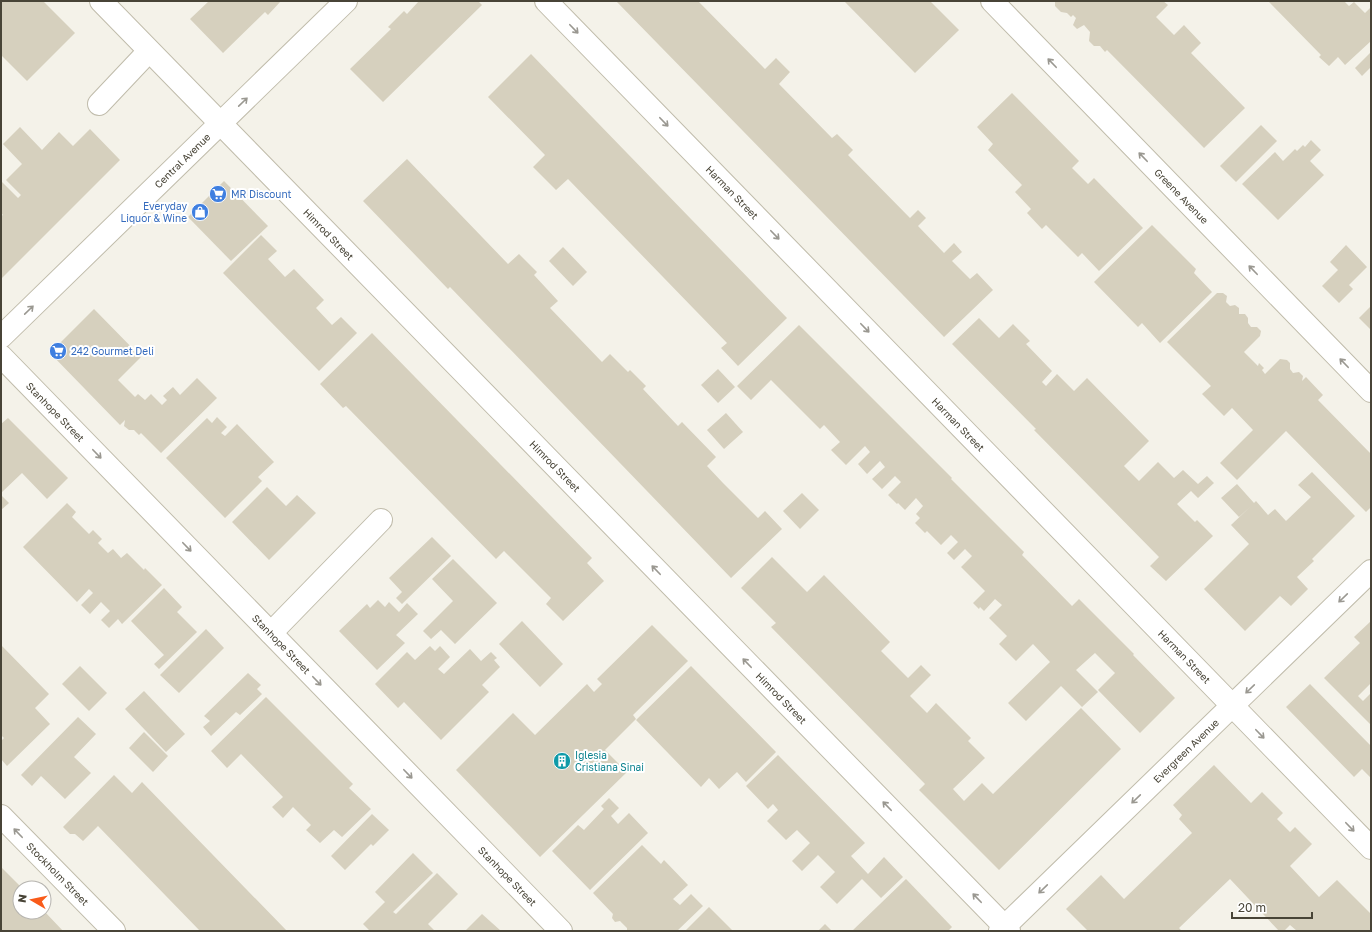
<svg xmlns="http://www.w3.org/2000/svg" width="1372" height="932" font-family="'Golos Text',sans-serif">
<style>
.building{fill:#d6d0be}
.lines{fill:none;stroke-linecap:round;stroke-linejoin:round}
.minor-casing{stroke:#c0bcab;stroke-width:24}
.minor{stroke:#fff;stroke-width:22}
.oneway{stroke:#9a9891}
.labels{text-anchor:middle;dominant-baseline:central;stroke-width:4;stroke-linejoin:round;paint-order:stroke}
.street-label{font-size:10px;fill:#484437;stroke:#fff}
.shop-label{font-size:10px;fill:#366cbe;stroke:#fff;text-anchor:start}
.culture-label{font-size:10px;fill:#0d838f;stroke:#fff;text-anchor:start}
</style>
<rect width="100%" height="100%" fill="#f4f2e9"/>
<g class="building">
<polygon points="1,1 43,1 75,33 27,81 1,55"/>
<polygon points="209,1 281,1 268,15 265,12 223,53 190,19"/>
<polygon points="419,1 478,1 482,5 383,102 350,69 391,29 388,27 404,11 407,14"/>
<polygon points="616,1 698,1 765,69 776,58 790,72 779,84 832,138 837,134 853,150 848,155 910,218 918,210 926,218 918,226 944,253 954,243 962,252 952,261 970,279 977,273 993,290 944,337"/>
<polygon points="844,1 930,1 959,30 915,73"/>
<polygon points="1055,1 1163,1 1168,5 1156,17 1174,35 1184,25 1201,43 1191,53 1245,108 1204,148 1107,50 1105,52 1100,46 1094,46 1089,41 1090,32 1084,25 1077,29 1073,25 1076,18 1073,15 1071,17 1067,13 1061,12 1055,6"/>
<polygon points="1268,1 1344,1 1349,6 1354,2 1365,13 1371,7 1371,41 1345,65 1338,57 1329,66 1319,57 1321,55"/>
<polygon points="1371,52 1371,67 1362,76 1355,68"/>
<polygon points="531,54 787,318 738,366 721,348 727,343 568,179 556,190 533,167 545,155 488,97"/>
<polygon points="1012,93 1079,161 1072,168 1088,184 1094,178 1143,228 1099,271 1082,253 1078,257 1046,225 1042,229 1027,213 1031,209 1015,192 1022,185 988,150 993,144 977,127"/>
<polygon points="1261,125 1277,141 1236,182 1220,166"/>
<polygon points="20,127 42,150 59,132 73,146 90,129 120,160 1,279 1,216 3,215 1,213 1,181 18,198 21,195 6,180 22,164 3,144"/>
<polygon points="1311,140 1321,150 1310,161 1324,175 1278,220 1242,184 1275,152 1283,161 1295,149 1297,151 1303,145 1305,147"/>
<polygon points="407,159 508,264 519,254 537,272 534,275 558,301 550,308 602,362 610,354 628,372 630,370 646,386 643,389 678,426 682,422 716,457 707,466 723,483 758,518 765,511 782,529 731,578 450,287 448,289 363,201"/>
<polygon points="224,181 268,226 231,261 188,217"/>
<polygon points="1152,225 1196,269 1194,273 1212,292 1160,343 1142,323 1138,327 1094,282"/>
<polygon points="261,235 277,251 268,259 285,277 294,269 324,300 316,308 332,325 341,317 357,333 319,371 223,273"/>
<polygon points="1346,245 1367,267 1349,285 1353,289 1339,303 1322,286 1338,270 1330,262"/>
<polygon points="563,247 587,272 573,286 549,261"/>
<polygon points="1217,293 1223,293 1227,296 1226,302 1230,306 1235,305 1239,308 1239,314 1245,314 1248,318 1248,323 1251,327 1257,327 1261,331 1260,336 1244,352 1258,366 1259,363 1264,368 1262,370 1265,374 1280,359 1287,360 1290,363 1290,369 1293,373 1299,372 1303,376 1302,381 1306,377 1323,395 1318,400 1371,454 1371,507 1366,512 1286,431 1237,480 1220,463 1253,430 1232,408 1224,416 1202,394 1211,386 1167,342"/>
<polygon points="1371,306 1371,330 1359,318"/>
<polygon points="94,309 141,357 118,380 135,397 138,394 145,400 151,394 162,405 167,400 163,396 173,387 180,395 197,378 217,398 161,453 141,433 139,435 134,430 129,430 124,426 125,420 120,425 50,353"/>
<polygon points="979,318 999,338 1013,324 1030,341 1026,344 1052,371 1042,382 1046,386 1057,374 1074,391 1087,378 1149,441 1124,466 1139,481 1158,462 1174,478 1183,470 1198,484 1207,476 1214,483 1198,498 1191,491 1177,504 1195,522 1197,520 1213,536 1166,581 1150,566 1159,557 1034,430 1036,429 952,344"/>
<polygon points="799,325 952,478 951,479 1024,552 1022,555 1072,606 1079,599 1134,654 1133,655 1175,698 1140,733 1098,690 1115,673 1095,653 1076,670 1098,692 1082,707 1061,686 1026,721 1008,703 1050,662 1033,644 1016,661 999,644 1007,636 989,618 1002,605 995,599 984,611 980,607 979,609 973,603 985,591 961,567 972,556 965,549 954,560 947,553 958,542 951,535 941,545 927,531 925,533 915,523 920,518 916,514 923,506 916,498 905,510 898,503 897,504 888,495 901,482 895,476 882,489 872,479 885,467 880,461 867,474 858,464 870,452 865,446 846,465 831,450 840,442 824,425 820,429 771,380 751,400 737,386"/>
<polygon points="372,333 592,558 587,563 604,581 563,621 546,604 551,598 504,551 496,559 346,406 343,408 320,384"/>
<polygon points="718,369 735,387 718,403 701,385"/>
<polygon points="726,413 743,432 724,449 707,430"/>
<polygon points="217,417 227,427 221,433 225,436 237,424 274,462 258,477 262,481 225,518 166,458 207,418 212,423"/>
<polygon points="8,418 68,478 47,499 22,473 1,493 1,434 2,433 1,432 1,424"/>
<polygon points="1312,472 1355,516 1312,559 1314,561 1297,577 1308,589 1291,606 1280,596 1245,631 1204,589 1249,544 1231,525 1251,506 1239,517 1221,498 1237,484 1254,503 1256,501 1268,515 1275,509 1286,521 1311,497 1298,485"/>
<polygon points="267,487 286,506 297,495 316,513 269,560 232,522"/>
<polygon points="802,493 819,510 800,529 783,511"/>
<polygon points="1,495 9,503 1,510"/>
<polygon points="67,503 76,512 72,517 89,534 93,530 102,539 98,543 108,553 113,549 121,558 127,553 144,570 145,568 162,585 122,624 118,619 109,628 101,620 110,611 101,602 90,614 81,605 93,593 89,589 77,602 23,547"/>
<polygon points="432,537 451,556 402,604 396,598 402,592 389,578"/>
<polygon points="772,557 807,592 824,575 890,642 881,651 908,678 921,665 931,675 910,696 927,713 936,703 971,738 968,741 985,758 953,789 964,801 982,783 993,794 1081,708 1121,749 999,870 919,790 925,784 771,627 776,623 741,588"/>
<polygon points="453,559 497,603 455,644 441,630 431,639 423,631 453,601 432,579"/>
<polygon points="164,588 182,607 177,612 197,632 159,669 154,664 164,655 131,621"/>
<polygon points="378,600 385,607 389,602 399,612 407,603 418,614 396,635 405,643 377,670 339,631 367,604 370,608"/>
<polygon points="522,621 563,664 540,687 499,644"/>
<polygon points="1371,621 1371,683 1358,696 1363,701 1371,693 1371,725 1324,678 1360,643 1354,637"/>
<polygon points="652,625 688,661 633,715 636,719 605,750 627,772 540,857 456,770 513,713 535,735 587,684 594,692 602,684 597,679"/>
<polygon points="206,629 224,648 179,693 160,675"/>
<polygon points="1,645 49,694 35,708 50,724 7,766 1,759 1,741 4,738 1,735"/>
<polygon points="430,646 435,651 440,646 450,657 438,669 444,674 470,649 481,661 491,652 497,658 494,660 500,667 482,685 489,692 441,740 404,702 398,708 375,684 407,652 415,660"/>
<polygon points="80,666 107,693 89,711 62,684"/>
<polygon points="691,666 776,752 746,782 737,772 719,789 709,778 701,787 636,720"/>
<polygon points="248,673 261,685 257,689 262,694 240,715 236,712 211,736 203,727 210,721 204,716"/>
<polygon points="1310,684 1371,746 1371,778 1362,769 1354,777 1286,707"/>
<polygon points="144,691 185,734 166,752 125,709"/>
<polygon points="266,697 353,784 349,788 371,809 342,837 334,830 320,843 306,830 311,825 293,807 283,818 272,807 283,797 241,754 227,768 211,751"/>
<polygon points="78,717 96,734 74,757 91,773 65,799 41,776 32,786 21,775"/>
<polygon points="144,732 168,756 153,772 129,748"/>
<polygon points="778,755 865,843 851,856 868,874 884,857 903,877 881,898 862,879 837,904 820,887 835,872 818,855 802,871 792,861 810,843 797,830 786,840 767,821 778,810 773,804 768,809 746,786"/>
<polygon points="1214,765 1251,803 1262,792 1283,813 1277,819 1290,832 1295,827 1312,844 1290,866 1319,897 1337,880 1371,914 1371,931 1297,931 1290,925 1284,931 1279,931 1230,879 1179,928 1182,931 1088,931 1066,909 1101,875 1124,899 1192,833 1179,819 1182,815 1173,805"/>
<polygon points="114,775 132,793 142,782 287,931 200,931 98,826 83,841 75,834 70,834 63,827"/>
<polygon points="609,798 619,808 611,816 618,824 629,813 648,833 590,890 552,851 578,825 584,830 604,809 601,806"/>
<polygon points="372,814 389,830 373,846 371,844 345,870 331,856"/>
<polygon points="642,845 661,864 664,860 688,885 673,899 680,905 691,894 703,906 677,931 627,931 627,928 620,921 615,922 612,918 613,914 593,893"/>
<polygon points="413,853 433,873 393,912 396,914 437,873 458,894 428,924 435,931 370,931 363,924 385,902 375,892"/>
<polygon points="1,867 22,888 20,888 20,912 45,912 63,931 1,931"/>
<polygon points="906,879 952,927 948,931 852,931"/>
<polygon points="709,907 733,931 685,931"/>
<polygon points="482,914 501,931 465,931"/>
<polygon points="825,924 832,931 818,931"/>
</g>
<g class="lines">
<defs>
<g id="minor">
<path id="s1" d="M 101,1 L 1009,931"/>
<path id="s2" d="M 546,1 L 1371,848"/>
<path id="s3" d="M 992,1 L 1371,391"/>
<polyline points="99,104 149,51"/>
<path id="s4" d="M 1,337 L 346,1"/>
<path id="s5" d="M 1,356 L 561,931"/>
<polyline points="271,633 381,520"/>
<path id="s6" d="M 1,816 L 114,931"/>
<path id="s7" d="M 1000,931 L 1371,571"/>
</g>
</defs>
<use href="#minor" class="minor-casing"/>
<use href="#minor" class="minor"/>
</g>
<defs><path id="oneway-shaft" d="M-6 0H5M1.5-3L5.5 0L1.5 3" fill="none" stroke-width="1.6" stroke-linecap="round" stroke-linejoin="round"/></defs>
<g class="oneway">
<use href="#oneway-shaft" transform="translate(574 29) rotate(46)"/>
<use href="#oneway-shaft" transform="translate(1052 63) rotate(-134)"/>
<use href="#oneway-shaft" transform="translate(243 102) rotate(-44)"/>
<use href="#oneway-shaft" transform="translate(664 122) rotate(46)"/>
<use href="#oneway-shaft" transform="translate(1143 157) rotate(-134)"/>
<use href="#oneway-shaft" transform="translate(775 235) rotate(46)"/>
<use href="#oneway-shaft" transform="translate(1253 270) rotate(-134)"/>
<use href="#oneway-shaft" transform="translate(29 310) rotate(-44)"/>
<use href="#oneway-shaft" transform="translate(865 328) rotate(46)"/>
<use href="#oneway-shaft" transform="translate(1344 363) rotate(-134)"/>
<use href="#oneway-shaft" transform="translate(97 454) rotate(46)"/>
<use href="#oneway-shaft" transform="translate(187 547) rotate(46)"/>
<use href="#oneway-shaft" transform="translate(656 570) rotate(-134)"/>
<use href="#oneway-shaft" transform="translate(1343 598) rotate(136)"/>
<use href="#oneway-shaft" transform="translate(747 663) rotate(-134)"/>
<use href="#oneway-shaft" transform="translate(317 681) rotate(46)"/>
<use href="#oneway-shaft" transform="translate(1250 689) rotate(136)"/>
<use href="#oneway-shaft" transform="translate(1260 734) rotate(46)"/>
<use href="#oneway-shaft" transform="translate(408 774) rotate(46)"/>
<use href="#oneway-shaft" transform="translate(1136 799) rotate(136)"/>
<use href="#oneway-shaft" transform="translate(887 806) rotate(-134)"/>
<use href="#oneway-shaft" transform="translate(1350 827) rotate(46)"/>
<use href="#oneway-shaft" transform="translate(18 833) rotate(-134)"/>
<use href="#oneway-shaft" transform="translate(1043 889) rotate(136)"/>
<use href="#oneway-shaft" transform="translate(977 898) rotate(-134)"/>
</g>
<defs>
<symbol id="supermarket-disc" viewBox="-11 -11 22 22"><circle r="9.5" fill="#3f7fe0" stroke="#fff"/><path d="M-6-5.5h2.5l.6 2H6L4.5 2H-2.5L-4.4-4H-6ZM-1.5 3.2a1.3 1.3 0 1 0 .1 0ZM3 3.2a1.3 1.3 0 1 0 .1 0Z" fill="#fff"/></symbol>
<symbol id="shop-disc" viewBox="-11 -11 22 22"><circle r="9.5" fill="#3f7fe0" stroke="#fff"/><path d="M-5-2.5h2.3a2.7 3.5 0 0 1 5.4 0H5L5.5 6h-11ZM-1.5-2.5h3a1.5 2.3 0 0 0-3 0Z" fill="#fff"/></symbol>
<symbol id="building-disc" viewBox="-11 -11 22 22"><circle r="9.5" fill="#0f9aa8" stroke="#fff"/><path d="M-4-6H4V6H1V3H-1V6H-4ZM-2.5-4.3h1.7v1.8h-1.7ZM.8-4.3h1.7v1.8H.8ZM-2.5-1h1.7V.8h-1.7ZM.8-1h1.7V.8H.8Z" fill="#fff"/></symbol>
</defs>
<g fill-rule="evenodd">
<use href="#supermarket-disc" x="208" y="184" width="20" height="20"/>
<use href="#shop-disc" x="190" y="202" width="20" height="20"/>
<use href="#supermarket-disc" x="48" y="341" width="20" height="20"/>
<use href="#building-disc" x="552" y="751" width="20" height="20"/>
</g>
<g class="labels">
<g class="street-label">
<text stroke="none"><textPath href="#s4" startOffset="253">Central Avenue</textPath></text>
<text stroke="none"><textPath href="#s2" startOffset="267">Harman Street</textPath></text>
<text stroke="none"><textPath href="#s3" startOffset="272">Greene Avenue</textPath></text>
<text stroke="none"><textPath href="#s1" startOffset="326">Himrod Street</textPath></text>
<text stroke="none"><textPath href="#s5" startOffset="78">Stanhope Street</textPath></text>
<text stroke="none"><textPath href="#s2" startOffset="591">Harman Street</textPath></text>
<text stroke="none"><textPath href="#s1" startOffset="650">Himrod Street</textPath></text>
<text stroke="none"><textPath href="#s5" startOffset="402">Stanhope Street</textPath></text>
<text stroke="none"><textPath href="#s2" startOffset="915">Harman Street</textPath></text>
<text stroke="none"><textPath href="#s1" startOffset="974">Himrod Street</textPath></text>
<text stroke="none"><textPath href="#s7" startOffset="259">Evergreen Avenue</textPath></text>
<text stroke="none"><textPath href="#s6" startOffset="81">Stockholm Street</textPath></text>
<text stroke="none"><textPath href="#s5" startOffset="726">Stanhope Street</textPath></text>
</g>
<g class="shop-label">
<text x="231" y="194">MR Discount</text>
<text x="187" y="206" text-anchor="end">Everyday<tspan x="187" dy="12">Liquor &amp; Wine</tspan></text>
<text x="71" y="351">242 Gourmet Deli</text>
</g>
<g class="culture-label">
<text x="575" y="755">Iglesia<tspan x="575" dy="12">Cristiana Sinai</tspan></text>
</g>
</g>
<rect width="1372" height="932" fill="none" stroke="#484437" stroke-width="4"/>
<g transform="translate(32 900) rotate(279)"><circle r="19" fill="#ffffff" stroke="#b6b4af"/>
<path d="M0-3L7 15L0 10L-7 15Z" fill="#f95b1a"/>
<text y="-6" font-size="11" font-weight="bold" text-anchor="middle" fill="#484437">N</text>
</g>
<path d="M1232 912v6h80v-6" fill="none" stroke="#484437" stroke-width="2"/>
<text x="1238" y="912" font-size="12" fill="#484437" stroke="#ffffff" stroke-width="3" paint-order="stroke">20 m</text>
</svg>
